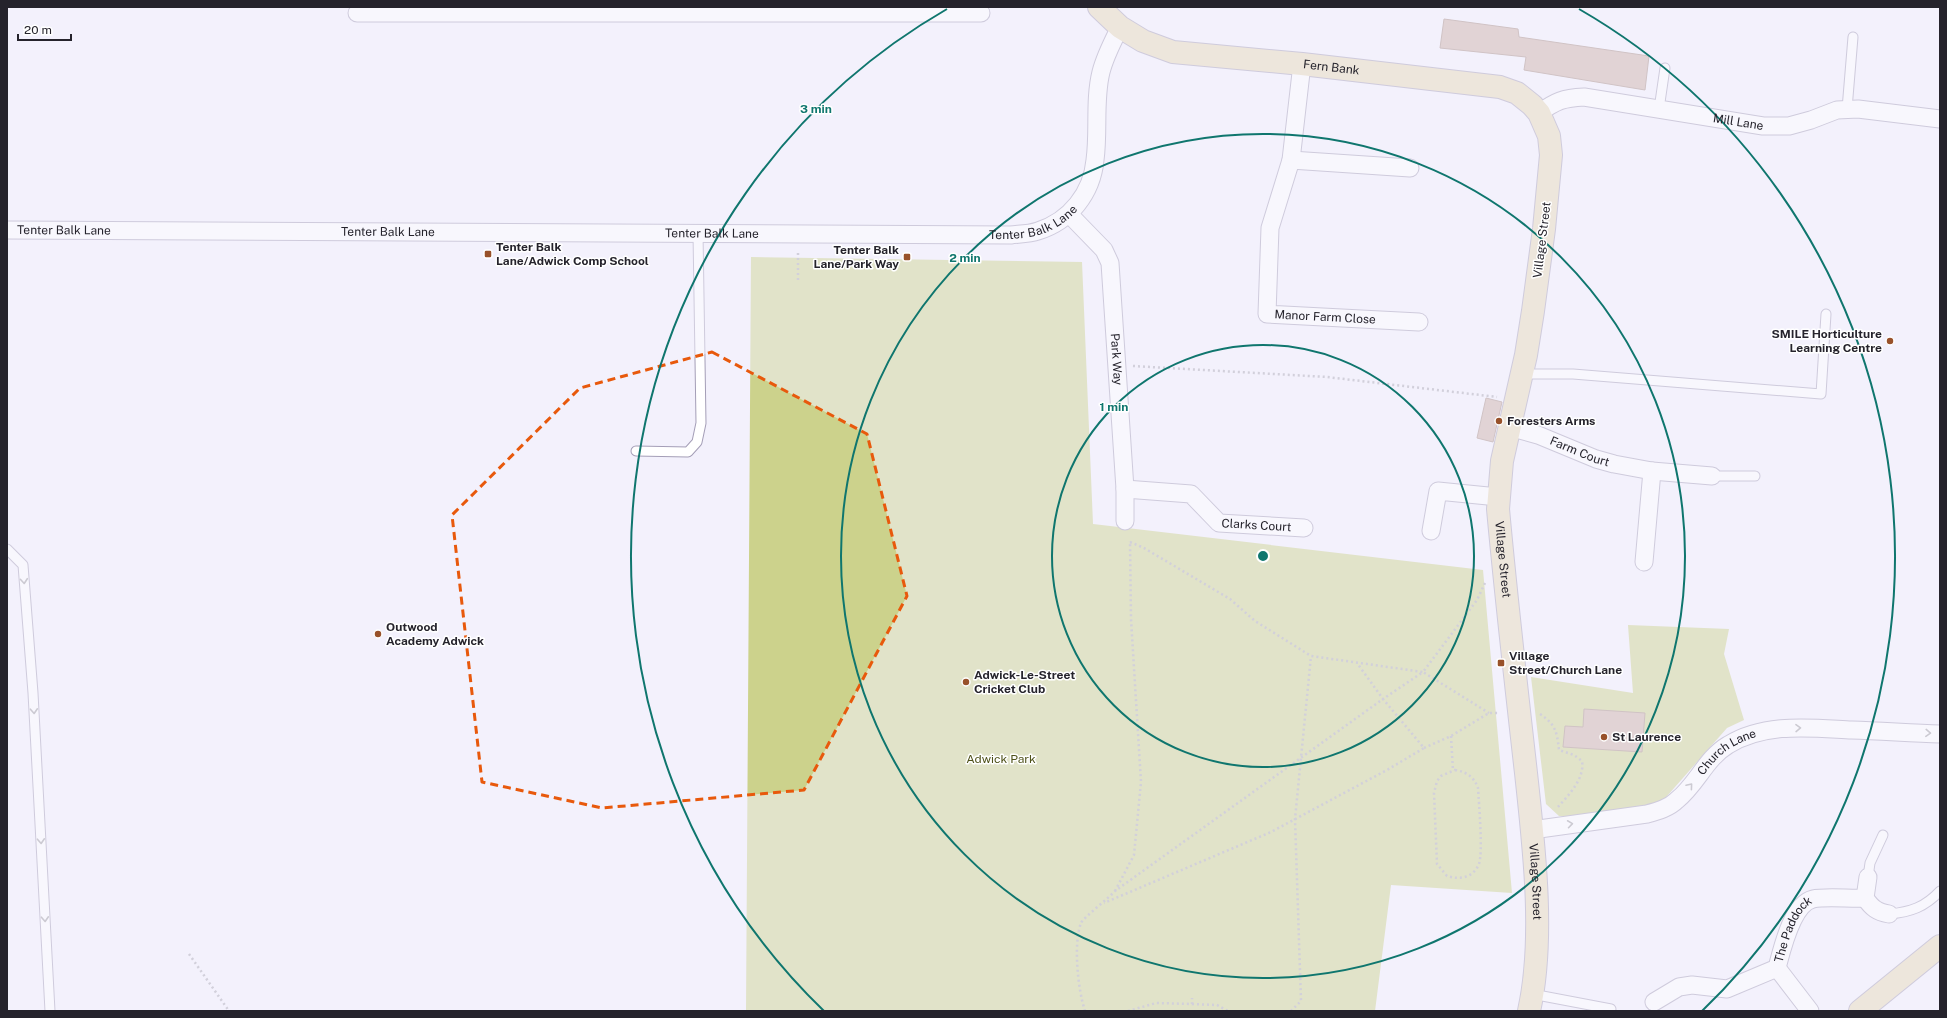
<svg xmlns="http://www.w3.org/2000/svg" width="1947" height="1018" font-family="'Public Sans',sans-serif">
<style>
.green{fill:#ccd28c}
.building{fill:#ccb0a7;stroke:#a78c83}
.lines{fill:none;stroke-linecap:round;stroke-linejoin:round}
.lane-casing{stroke:#a49eb7;stroke-width:11}
.street-casing{stroke:#a49eb7;stroke-width:19}
.secondary-casing{stroke:#a49eb7;stroke-width:24}
.path{stroke:#aaa8b3;stroke-width:2.5;stroke-dasharray:2 3;stroke-linecap:butt}
.lane{stroke:#fff;stroke-width:9}
.street{stroke:#fff;stroke-width:17}
.secondary{stroke:#e7d9b7;stroke-width:22}
.oneway{stroke:#9d9ca0}
.marked{fill:none;stroke:#e8590c;stroke-width:3;stroke-dasharray:8 5;stroke-linejoin:round}
.ring{fill:none;stroke:#0f766e;stroke-width:2}
.poi-dot{fill:#98512a;stroke:#fff;stroke-width:1.5}
.labels{text-anchor:middle;dominant-baseline:central;stroke-width:3;stroke-linejoin:round;paint-order:stroke}
.street-label{font-size:12px;fill:#25232c;stroke:#fff}
.poi-label{font-size:12px;font-weight:bold;fill:#25232c;stroke:#fff;text-anchor:start}
.park-label{font-size:12px;fill:#4e5119;stroke:#fff}
.centre{fill:#0f766e;stroke:#fff;stroke-width:2}
.ring-label{font-size:12px;text-anchor:middle;font-weight:bold;fill:#0f766e;stroke:#fff;stroke-width:3;stroke-linejoin:round;paint-order:stroke}
</style>
<rect width="100%" height="100%" fill="#f3f1fc"/>
<g class="green">
<polygon points="751,257 1082,262 1093,524 1483,570 1512,893 1391,885 1375,1011 746,1011"/>
<polygon points="1628,625 1729,629 1724,654 1744,720 1727,728 1660,804 1575,817 1559,816 1546,804 1531,677 1633,693"/>
</g>
<g class="building">
<polygon points="1444,19 1518,29 1519,37 1649,56 1645,90 1524,70 1526,57 1440,48"/>
<polygon points="1486,398 1502,402 1493,442 1477,438"/>
<polygon points="1584,709 1645,713 1642,752 1563,747 1565,726 1583,727"/>
</g>
<g class="lines">
<defs>
<g id="lane">
<polyline points="1659,109 1665,68"/>
<polyline points="1847,109 1853,37"/>
<polyline points="1521,374 1573,374 1821,394 1826,314"/>
<polyline points="636,451 688,452 697,442 701,423 698,233"/>
<polyline points="1712,476 1755,476"/>
<polyline points="7,549 23,565 33,693 50,1011"/>
<polyline points="1868,877 1870,863 1883,835"/>
<path d="M 1889,914 C 1911,912 1925,907 1940,891"/>
<polyline points="1532,994 1611,1009 1610,1011"/>
</g>
<g id="street">
<polyline points="357,13 981,13"/>
<path id="s1" d="M 1302,64 L 1291,160 L 1270,228 L 1267,314 L 1419,322"/>
<path id="s2" d="M 1539,113 C 1556,101 1563,98 1584,97 L 1763,126 L 1789,126 L 1811,120 L 1837,110 L 1858,109 L 1940,119"/>
<polyline points="1291,160 1410,168"/>
<path id="s3" d="M 1069,214 L 1104,250 L 1110,263 L 1125,489 L 1125,521"/>
<path id="s4" d="M 7,230 L 1011,235 C 1019,234 1029,234 1038,231 C 1070,221 1092,193 1095,160 C 1099,131 1094,100 1101,72 C 1105,56 1113,41 1120,27"/>
<path id="s5" d="M 1509,427 L 1538,435 L 1596,459 L 1614,464 L 1652,471 L 1712,476"/>
<path id="s6" d="M 1125,489 L 1191,494 L 1219,523 L 1304,528"/>
<polyline points="1431,531 1438,491 1498,497"/>
<polyline points="1644,562 1652,471"/>
<path id="s7" d="M 1532,830 L 1647,814 C 1658,811 1669,808 1677,800 C 1697,784 1706,758 1728,745 C 1765,722 1811,728 1852,730 C 1881,731 1911,733 1940,734"/>
<path d="M 1868,877 L 1865,898 C 1872,908 1877,912 1889,914"/>
<polyline points="1777,968 1810,1011"/>
<path id="s8" d="M 1654,1002 L 1679,987 L 1692,985 L 1727,989 L 1777,968 C 1782,949 1792,904 1813,899 C 1825,896 1852,899 1865,898"/>
</g>
<g id="secondary">
<path id="s9" d="M 1099,7 L 1120,27 L 1143,41 L 1173,52 L 1302,64 L 1500,87 L 1517,93 L 1532,105 L 1539,113 L 1549,136 L 1551,155 L 1544,229 L 1533,311 L 1526,355 L 1502,461 L 1498,509 C 1506,597 1516,685 1526,773 C 1534,847 1545,939 1529,1011"/>
<polyline points="1860,1011 1940,946"/>
</g>
</defs>
<use href="#lane" class="lane-casing"/>
<use href="#street" class="street-casing"/>
<use href="#secondary" class="secondary-casing"/>
<g class="path">
<polyline points="798,280 798,251"/>
<polyline points="1133,366 1327,377 1497,397"/>
<polyline points="1130,542 1144,548 1230,599 1255,621 1311,656 1423,672 1383,699 1357,663"/>
<polyline points="1485,583 1477,600 1423,672 1489,713"/>
<path d="M 1540,714 C 1555,724 1557,731 1559,750 L 1574,755 L 1582,761 C 1585,779 1568,796 1556,809"/>
<polyline points="1451,736 1453,771"/>
<polyline points="1424,748 1451,736 1489,713 1500,713"/>
<path d="M 1455,770 C 1467,772 1474,777 1478,788 C 1479,803 1483,853 1479,864 C 1473,878 1460,880 1447,876 L 1437,864 L 1434,793 L 1437,781 L 1441,776 Z"/>
<polyline points="1115,891 1134,855 1141,782 1131,619 1130,541"/>
<polyline points="189,954 229,1011"/>
<polyline points="1192,1004 1217,1005 1228,1011"/>
<path d="M 1085,1011 C 1078,990 1073,944 1081,923 C 1083,918 1109,898 1115,891 L 1383,699 L 1424,748 L 1387,770 L 1271,832 L 1104,903"/>
<polyline points="1128,1011 1156,1003 1192,1004 1192,998"/>
<polyline points="1291,1011 1301,1001 1295,819 1311,656"/>
</g>
<use href="#lane" class="lane"/>
<use href="#street" class="street"/>
<use href="#secondary" class="secondary"/>
</g>
<defs><path id="oneway-chevron" d="M-2-3.5L2.5 0L-2 3.5" fill="none" stroke-width="1.6" stroke-linecap="round" stroke-linejoin="round"/></defs>
<g class="oneway">
<use href="#oneway-chevron" transform="translate(24 581) rotate(85)"/>
<use href="#oneway-chevron" transform="translate(34 711) rotate(87)"/>
<use href="#oneway-chevron" transform="translate(1798 728) rotate(-1)"/>
<use href="#oneway-chevron" transform="translate(1928 733) rotate(3)"/>
<use href="#oneway-chevron" transform="translate(1690 786) rotate(-50)"/>
<use href="#oneway-chevron" transform="translate(1570 824) rotate(-8)"/>
<use href="#oneway-chevron" transform="translate(41 841) rotate(87)"/>
<use href="#oneway-chevron" transform="translate(45 919) rotate(87)"/>
</g>
<path d="M0 0H1947V1018H0ZM 712,352 L 867,434 L 907,596 L 804,790 L 602,808 L 482,782 L 452,515 L 580,388 Z" fill="#f3f1fc" fill-opacity=".55" fill-rule="evenodd"/>
<path class="marked" d="M 712,352 L 867,434 L 907,596 L 804,790 L 602,808 L 482,782 L 452,515 L 580,388 Z"/>
<g class="ring">
<circle cx="1263" cy="556" r="211"/>
<circle cx="1263" cy="556" r="422"/>
<path d="M824 1011A632 632 0 0 1 947 9M1579 9A632 632 0 0 1 1702 1011"/>
</g>
<g class="poi-dot">
<rect x="484" y="250" width="8" height="8" rx="2"/>
<rect x="903" y="253" width="8" height="8" rx="2"/>
<circle cx="1890" cy="341" r="4"/>
<circle cx="1499" cy="421" r="4"/>
<circle cx="378" cy="634" r="4"/>
<rect x="1497" y="659" width="8" height="8" rx="2"/>
<circle cx="966" cy="682" r="4"/>
<circle cx="1604" cy="737" r="4"/>
</g>
<g class="labels">
<g class="street-label">
<text stroke="none"><textPath href="#s9" startOffset="247">Fern Bank</textPath></text>
<text stroke="none"><textPath href="#s2" startOffset="205">Mill Lane</textPath></text>
<text stroke="none"><textPath href="#s4" startOffset="1029">Tenter Balk Lane</textPath></text>
<text stroke="none"><textPath href="#s4" startOffset="57">Tenter Balk Lane</textPath></text>
<text stroke="none"><textPath href="#s4" startOffset="381">Tenter Balk Lane</textPath></text>
<text stroke="none"><textPath href="#s4" startOffset="705">Tenter Balk Lane</textPath></text>
<text transform="translate(1542 240) rotate(-83)">Village Street</text>
<text stroke="none"><textPath href="#s1" startOffset="312">Manor Farm Close</textPath></text>
<text stroke="none"><textPath href="#s3" startOffset="161">Park Way</textPath></text>
<text stroke="none"><textPath href="#s5" startOffset="75">Farm Court</textPath></text>
<text stroke="none"><textPath href="#s6" startOffset="144">Clarks Court</textPath></text>
<text stroke="none"><textPath href="#s9" startOffset="918">Village Street</textPath></text>
<text stroke="none"><textPath href="#s7" startOffset="220">Church Lane</textPath></text>
<text stroke="none"><textPath href="#s9" startOffset="1242">Village Street</textPath></text>
<text stroke="none"><textPath href="#s8" startOffset="174">The Paddock</textPath></text>
</g>
<g class="poi-label">
<text x="496" y="247">Tenter Balk<tspan x="496" dy="14">Lane/Adwick Comp School</tspan></text>
<text x="899" y="250" text-anchor="end">Tenter Balk<tspan x="899" dy="14">Lane/Park Way</tspan></text>
<text x="1882" y="334" text-anchor="end">SMILE Horticulture<tspan x="1882" dy="14">Learning Centre</tspan></text>
<text x="1507" y="421">Foresters Arms</text>
<text x="386" y="627">Outwood<tspan x="386" dy="14">Academy Adwick</tspan></text>
<text x="1509" y="656">Village<tspan x="1509" dy="14">Street/Church Lane</tspan></text>
<text x="974" y="675">Adwick-Le-Street<tspan x="974" dy="14">Cricket Club</tspan></text>
<text x="1612" y="737">St Laurence</text>
</g>
<g class="park-label">
<text x="1001" y="759">Adwick Park</text>
</g>
</g>
<circle cx="1263" cy="556" r="6" class="centre"/>
<g class="ring-label">
<text x="816" y="113">3 min</text>
<text x="965" y="262">2 min</text>
<text x="1114" y="411">1 min</text>
</g>
<rect width="1947" height="1018" fill="none" stroke="#25232c" stroke-width="16"/>
<path d="M18 34v6h53v-6" fill="none" stroke="#25232c" stroke-width="2"/>
<text x="24" y="34" font-size="12" fill="#25232c" stroke="#ffffff" stroke-width="3" paint-order="stroke">20 m</text>
</svg>
